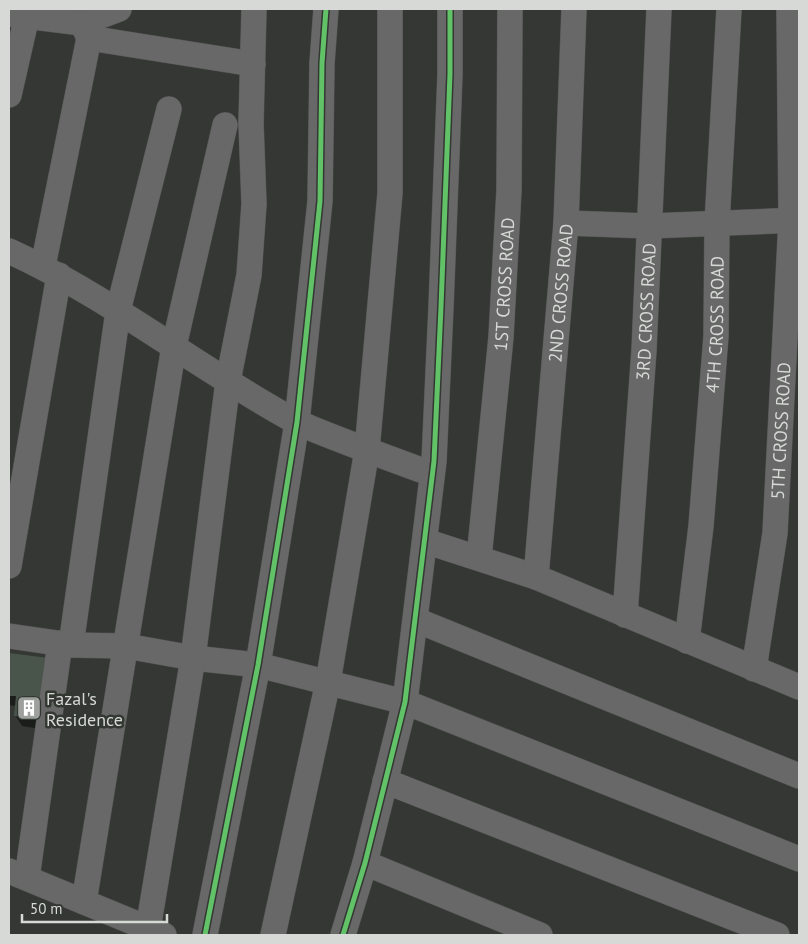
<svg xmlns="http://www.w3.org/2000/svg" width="808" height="944" font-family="'PT Sans',sans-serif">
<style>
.shadow{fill:#0007}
.building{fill:#49544b}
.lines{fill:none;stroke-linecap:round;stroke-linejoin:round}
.minor-casing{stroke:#525352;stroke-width:26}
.minor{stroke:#676867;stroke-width:25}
.cycleway-casing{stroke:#333833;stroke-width:8}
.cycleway{stroke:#61c268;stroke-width:5}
.labels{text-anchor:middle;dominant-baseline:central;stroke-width:5;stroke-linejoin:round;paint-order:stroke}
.street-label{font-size:18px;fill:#d6d9d6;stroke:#333833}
.poi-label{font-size:18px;fill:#d6d9d6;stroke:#333833;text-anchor:start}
</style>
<rect width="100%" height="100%" fill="#343734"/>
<polygon class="shadow" points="9,654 48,659 47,730 22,726 15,715 16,706 9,705"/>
<polygon class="building" points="9,653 49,658 41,719 14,716 16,696 9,696"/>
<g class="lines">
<defs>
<g id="minor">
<polyline points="9,14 82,23 119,9"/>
<polyline points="82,23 89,38 253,64"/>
<polyline points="9,95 27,16"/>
<polyline points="566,223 649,226 799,220"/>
<path d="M 9,251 C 110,297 197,368 295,421 C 307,427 320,432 333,437 C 366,450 399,462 432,474"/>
<polyline points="43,266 89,38"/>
<polyline points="425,541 536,577 799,687"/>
<path id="s1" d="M 479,558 L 501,337 L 509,190 L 510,9"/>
<polyline points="9,566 59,275"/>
<path id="s2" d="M 536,577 L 566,223 L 574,9"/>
<path id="s3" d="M 625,615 L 644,350 L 659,9"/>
<polyline points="416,620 799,776"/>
<polyline points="9,636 71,645 126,646 193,658 258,665 405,702 799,859"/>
<path id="s4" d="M 687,641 L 701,526 L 716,336 L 717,223 L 729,9"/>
<polyline points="71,645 118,311 169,109"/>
<path id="s5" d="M 754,669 L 775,533 L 791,220 L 789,11"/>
<polyline points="385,781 777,935"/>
<polyline points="365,863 540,935"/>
<polyline points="9,871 164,935"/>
<polyline points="27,878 60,643"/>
<polyline points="84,902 174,346 225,125"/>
<polyline points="147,935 193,658 228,381 249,275 254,204 251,123 254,9"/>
<polyline points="205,935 258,665 297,422 320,201 322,63 326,9"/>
<polyline points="273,935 328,682 367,450 390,193 390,9"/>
<polyline points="343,935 365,863 405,702 434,461 441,307 450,74 450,9"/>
</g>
</defs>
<use href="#minor" class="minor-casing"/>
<use href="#minor" class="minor"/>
<defs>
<g id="cycleway">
<polyline points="205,935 258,665 297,422 320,201 322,63 326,9"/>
<polyline points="343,935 365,863 405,702 434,461 441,307 450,74 450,9"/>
</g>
</defs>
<use href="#cycleway" class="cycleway-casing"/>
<use href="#cycleway" class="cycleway"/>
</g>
<defs>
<symbol id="building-square" viewBox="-11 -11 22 22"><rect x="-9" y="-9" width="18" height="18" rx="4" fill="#9da09d" stroke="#333833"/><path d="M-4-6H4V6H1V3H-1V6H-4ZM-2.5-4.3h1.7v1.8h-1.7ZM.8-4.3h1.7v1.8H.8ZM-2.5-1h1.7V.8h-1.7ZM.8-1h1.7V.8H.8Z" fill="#fff"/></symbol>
</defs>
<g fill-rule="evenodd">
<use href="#building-square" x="15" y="694" width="28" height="28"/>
</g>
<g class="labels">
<g class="street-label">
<text stroke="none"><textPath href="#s1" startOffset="275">1ST CROSS ROAD</textPath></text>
<text stroke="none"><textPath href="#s2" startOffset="285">2ND CROSS ROAD</textPath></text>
<text stroke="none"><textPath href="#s3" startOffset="304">3RD CROSS ROAD</textPath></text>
<text stroke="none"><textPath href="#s4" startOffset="318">4TH CROSS ROAD</textPath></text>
<text stroke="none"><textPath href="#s5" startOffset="240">5TH CROSS ROAD</textPath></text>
</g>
<g class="poi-label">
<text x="46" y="698">Fazal's<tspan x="46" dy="21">Residence</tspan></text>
</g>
</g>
<rect width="808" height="944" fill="none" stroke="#d6d9d6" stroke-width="20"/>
<path d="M22 914v8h145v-8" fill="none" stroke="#d6d9d6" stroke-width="2.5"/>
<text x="30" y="914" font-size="15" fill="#d6d9d6" stroke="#333833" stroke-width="4" paint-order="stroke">50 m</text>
</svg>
